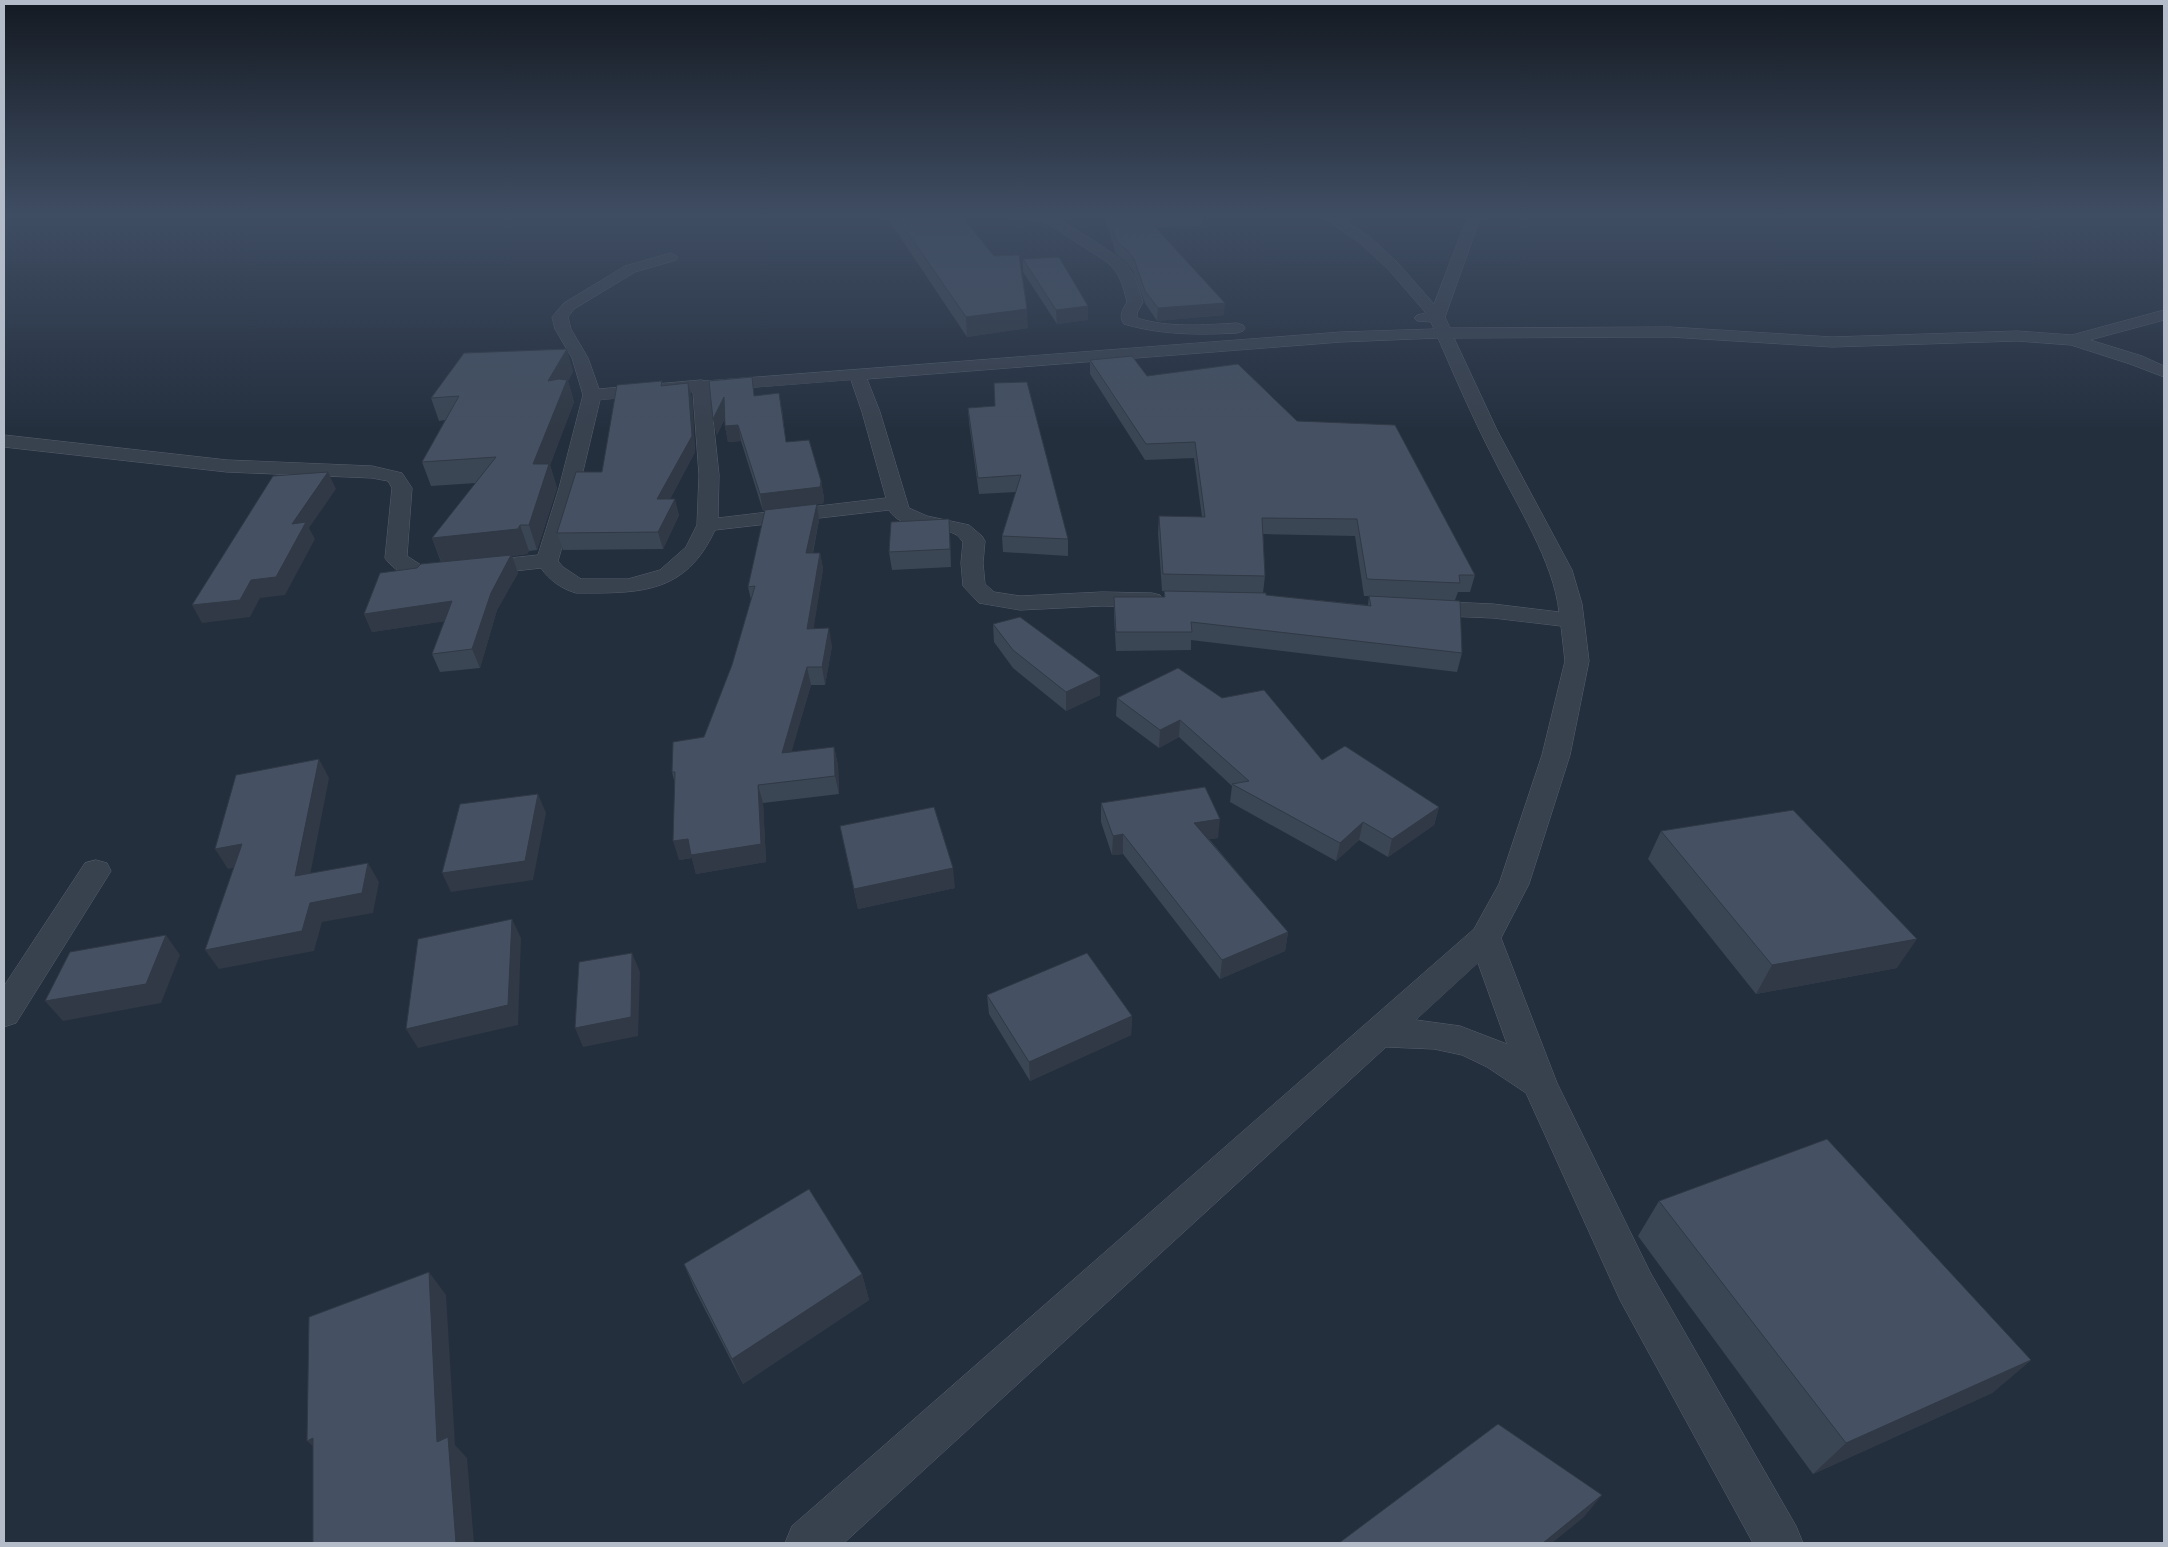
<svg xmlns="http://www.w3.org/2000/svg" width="2168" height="1547" font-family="'Alegreya Sans',sans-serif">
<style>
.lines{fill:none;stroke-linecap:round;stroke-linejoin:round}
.minor-casing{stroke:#565f6c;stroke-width:1}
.minor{fill:#38414e;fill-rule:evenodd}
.wall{fill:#3b4654;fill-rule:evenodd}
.shaded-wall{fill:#303945}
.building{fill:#455162;stroke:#303945}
</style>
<rect width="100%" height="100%" fill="#242f3e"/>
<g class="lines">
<defs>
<g id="minor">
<path d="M 1009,213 C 1024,213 1040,213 1055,218 C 1066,222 1117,255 1126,264 C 1135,274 1139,289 1143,302 L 1137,313 L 1137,318 C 1169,328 1204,325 1237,323 L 1243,325 L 1245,328 L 1243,331 L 1237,333 C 1198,335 1161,335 1124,324 C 1118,316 1123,309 1127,302 C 1123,286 1120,273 1107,262 L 1048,224 L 1011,216 Z"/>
<path d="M 1317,213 L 1334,213 L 1370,237 L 1398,263 L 1434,304 L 1469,213 L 1482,213 L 1445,317 L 1450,328 L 1670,327 L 1832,337 L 2017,331 L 2072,335 L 2164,310 L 2164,320 L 2090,340 L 2142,356 L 2164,366 L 2164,377 L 2130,364 L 2071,345 L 2017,341 L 1832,347 L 1670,337 L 1454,338 L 1497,430 L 1572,570 L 1582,604 L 1589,661 L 1570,755 L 1529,884 L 1501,938 L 1557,1083 L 1650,1272 L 1796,1526 L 1803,1543 L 1753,1543 L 1620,1300 L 1526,1093 L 1487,1067 L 1462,1055 L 1434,1049 L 1386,1047 L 844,1543 L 785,1543 L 792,1526 L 1474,929 L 1499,884 L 1542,755 L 1565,661 L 1561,626 L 1493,618 L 1423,615 L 1415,613 L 1411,608 L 1415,603 L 1423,601 L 1493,604 L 1559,612 C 1554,562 1516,504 1494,459 C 1473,419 1456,379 1438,338 L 1341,342 L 867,379 L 880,412 L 909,508 L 927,516 L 969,525 L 982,536 L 985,541 L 983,563 L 985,584 L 994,592 L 1020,596 L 1102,592 L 1152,593 L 1160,595 L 1163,600 L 1160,605 L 1152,607 L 1102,606 L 1020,610 L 979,603 L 963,586 L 961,563 L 963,542 C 961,540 958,535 955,534 C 937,525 901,531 889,510 L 715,530 C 685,595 639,593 576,593 C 562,589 549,580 541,568 L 435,580 C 415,579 397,575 385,558 L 392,488 L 388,481 L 372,478 L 227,472 L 4,447 L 4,435 L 227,460 L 372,466 L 402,473 L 412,488 L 407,556 L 421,565 L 435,566 L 538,555 L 559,488 L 583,395 L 572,358 L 555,329 L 552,317 L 564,303 L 625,266 L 671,253 L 678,257 L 676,260 L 635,272 L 574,309 L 568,317 L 571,329 L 588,358 L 599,389 L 701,380 L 706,381 L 1341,332 L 1434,329 L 1431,322 L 1417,321 L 1414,318 L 1417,315 L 1426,313 L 1388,269 L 1360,243 ZM 851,380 L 862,412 L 886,498 L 718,518 L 719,475 L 710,391 ZM 693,392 L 699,475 L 697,525 L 686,547 L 660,570 L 628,579 L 581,579 L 563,567 L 558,561 L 579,488 L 600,400 ZM 1478,963 L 1507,1044 L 1460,1026 L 1416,1020 Z"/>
<polygon points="96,860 107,863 111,871 16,1023 4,1027 4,986 85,863"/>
</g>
</defs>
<use href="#minor" class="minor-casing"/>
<use href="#minor" class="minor"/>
</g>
<g class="wall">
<polygon points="884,213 959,213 1028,328 967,337"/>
<polygon points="1103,213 1200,213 1202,215 1201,226 1156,228 1224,315 1157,321 1145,303 1133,271 1127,263 1116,254"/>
<polygon points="1023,259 1088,320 1057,324 1023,272"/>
<path d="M 1090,360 L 1147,376 L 1297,421 L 1475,575 L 1470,592 L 1458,592 L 1455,600 L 1462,653 L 1457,672 L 1191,640 L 1191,650 L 1116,651 L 1114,615 L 1114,597 L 1164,597 L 1164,591 L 1162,591 L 1158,533 L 1159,516 L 1202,517 L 1194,458 L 1145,460 L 1090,374 ZM 1263,534 L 1355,536 L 1364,596 L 1369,596 L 1368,605 L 1266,595 L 1263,593 L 1265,576 Z"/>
<polygon points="573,371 568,381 574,402 550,465 557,488 537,550 529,551 527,554 512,556 518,573 497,610 480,668 440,672 432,654 445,621 372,632 364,614 417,568 441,562 432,538 476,483 431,486 422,462 445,420 439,421 431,398"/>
<polygon points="663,386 692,398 695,452 670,499 679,515 663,549 563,550 557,533"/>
<polygon points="755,396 782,409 786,442 821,481 824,498 823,504 817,504 819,520 813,553 820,553 823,569 813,629 832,646 825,685 811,685 791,752 834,747 838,765 839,794 763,803 766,862 696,874 692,858 679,860 674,780 672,772 704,737 732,665 751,600 748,587 765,511 763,511 741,441 728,442 725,426 725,418 717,435 713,419"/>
<polygon points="995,406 1068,539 1068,556 1003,552 1002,536 1016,492 979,494 969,423 968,408"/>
<polygon points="949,519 950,536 951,567 892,570 889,552"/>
<polygon points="993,624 1100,676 1100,695 1066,711 1013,668 994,642"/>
<polygon points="1117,698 1222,698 1322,760 1439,807 1434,825 1388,857 1359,840 1336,861 1230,802 1232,786 1179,737 1159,748 1116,716"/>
<polygon points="1101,803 1218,838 1209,839 1288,932 1285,951 1220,979 1123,854 1112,855 1101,822"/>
<polygon points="840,826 955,888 858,909"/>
<polygon points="1661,831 1897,968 1756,994 1648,859"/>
<polygon points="987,995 1132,1016 1131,1035 1030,1081 989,1014"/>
<polygon points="1659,1201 2031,1360 1992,1393 1813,1474 1638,1236"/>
<polygon points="684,1264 862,1274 869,1300 743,1384 695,1290"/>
</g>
<g class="shaded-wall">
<polygon points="1225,303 1224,315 1157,321 1158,308"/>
<polygon points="1088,306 1088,320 1057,324 1056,310"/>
<polygon points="1027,309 1028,328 967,337 966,317"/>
<polygon points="567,349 573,371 568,381 574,402 550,465 557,488 537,550 529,525 533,464 548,381"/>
<polygon points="688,383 692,398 695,452 661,516 657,499"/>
<polygon points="779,393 782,409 788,459 786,442"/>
<polygon points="724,397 727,412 717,435 713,419"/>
<polygon points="738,425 741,441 728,442 725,426"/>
<polygon points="328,472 336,489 309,528 315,539 285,595 260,598 250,617 202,623 192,605 251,580 292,524"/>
<polygon points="821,481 824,498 823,504 817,504 819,520 809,570 806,553 816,504 763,511 760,494"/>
<polygon points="675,499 679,515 663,549 658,532"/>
<polygon points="520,525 529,551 527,554 512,556 518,573 497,610 480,668 472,649 442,563 432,538"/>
<polygon points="820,553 823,569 811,646 807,629"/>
<polygon points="452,601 460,619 372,632 364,614"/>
<polygon points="829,628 832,646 825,685 822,667"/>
<polygon points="807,667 811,685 786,771 782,753"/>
<polygon points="1100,676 1100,695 1066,711 1066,692"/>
<polygon points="1180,720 1179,737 1159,748 1160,730"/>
<polygon points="834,747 838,765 839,794 835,776"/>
<polygon points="319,759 329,778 306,896 295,876"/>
<polygon points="758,785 763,803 766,862 696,874 692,858 679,860 673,841"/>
<polygon points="538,794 546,813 533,880 451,892 442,873"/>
<polygon points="1439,807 1434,825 1388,857 1392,839"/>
<polygon points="1220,819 1218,838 1193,842 1194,823"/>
<polygon points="1363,822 1359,840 1336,861 1340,843"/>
<polygon points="1123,834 1123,854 1112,855 1113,836"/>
<polygon points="242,844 254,863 228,869 215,849"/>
<polygon points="368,863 379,882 373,913 322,922 314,951 219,969 205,950 310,903"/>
<polygon points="953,868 955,888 858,909 854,889"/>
<polygon points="512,919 521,938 518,1025 418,1048 406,1029"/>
<polygon points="1288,932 1285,951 1220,979 1222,960"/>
<polygon points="166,935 180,955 161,1003 63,1021 45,1001"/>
<polygon points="1917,939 1897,968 1756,994 1772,965"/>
<polygon points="632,953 640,972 638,1036 583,1047 575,1028"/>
<polygon points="1132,1016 1131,1035 1030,1081 1029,1062"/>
<polygon points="429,1272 446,1295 455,1445 467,1458 474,1543 456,1543 437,1442"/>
<polygon points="862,1274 869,1300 743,1384 732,1359"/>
<polygon points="2031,1360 1992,1393 1813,1474 1846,1443"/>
<polygon points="313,1438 330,1461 307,1441"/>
<polygon points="1602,1495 1584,1517 1552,1543 1543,1543"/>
</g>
<g class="building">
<polygon points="894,213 959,213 994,256 1019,255 1027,309 966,317"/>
<polygon points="1107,213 1200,213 1202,215 1146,217 1225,303 1158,308 1145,291 1134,259 1128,251 1117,242"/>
<polygon points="1059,257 1088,306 1056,310 1023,259"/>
<polygon points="567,349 548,381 559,379 567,380 533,464 549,464 529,525 520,525 518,529 432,538 496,457 422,462 459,396 431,398 464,353"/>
<polygon points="1132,356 1147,376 1238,364 1297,421 1395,425 1475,575 1459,575 1460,583 1367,579 1357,519 1262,518 1265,576 1163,574 1159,516 1205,517 1195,442 1146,444 1090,360"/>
<polygon points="752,377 754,396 779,393 786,442 809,440 821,481 820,487 760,494 738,425 725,426 724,397 713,419 709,381"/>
<polygon points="662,381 661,386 688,383 692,436 657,499 675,499 658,532 557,533 576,472 602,472 617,385"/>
<polygon points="1027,382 1068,539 1002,536 1021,475 978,478 968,408 995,406 994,383"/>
<polygon points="328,472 292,524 306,522 276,577 251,580 240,600 192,605 273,476"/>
<polygon points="817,504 806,553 820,553 807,629 829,628 822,667 807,667 782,753 834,747 835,776 758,785 761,844 691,855 688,839 673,841 675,772 672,772 673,742 704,737 732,665 755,586 748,587 765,510"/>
<polygon points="949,519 950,549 889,552 891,522"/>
<polygon points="511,555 491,593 472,649 432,654 452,601 364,614 380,573 417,568 421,564"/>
<polygon points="1164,591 1266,593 1266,595 1371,606 1369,596 1460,601 1462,653 1191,622 1192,632 1116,632 1114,597 1165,597"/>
<polygon points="1020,617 1100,676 1066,692 1013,650 993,624"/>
<polygon points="1178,668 1222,698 1264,690 1322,760 1345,746 1439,807 1392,839 1363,822 1340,843 1232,784 1249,781 1180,720 1160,730 1117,698"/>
<polygon points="319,759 295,876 368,863 362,893 310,903 302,931 205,950 242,844 215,849 236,775"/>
<polygon points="1205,787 1220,819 1194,823 1288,932 1222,960 1123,834 1113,836 1101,803"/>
<polygon points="538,794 525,861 442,873 460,804"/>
<polygon points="934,807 953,868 854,889 840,826"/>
<polygon points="1793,810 1917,939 1772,965 1661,831"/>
<polygon points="512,919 508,1005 406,1029 418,939"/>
<polygon points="166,935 146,984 45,1001 70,952"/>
<polygon points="632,953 631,1017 575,1028 579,962"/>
<polygon points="1087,953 1132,1016 1029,1062 987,995"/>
<polygon points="1827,1139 2031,1360 1846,1443 1659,1201"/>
<polygon points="809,1189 862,1274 732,1359 684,1264"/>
<polygon points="429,1272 437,1442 448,1437 456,1543 313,1543 313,1438 307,1441 309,1317"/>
<polygon points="1498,1424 1602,1495 1543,1543 1339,1543"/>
</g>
<linearGradient id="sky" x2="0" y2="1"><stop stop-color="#141a22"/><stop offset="0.5" stop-color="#3f4d63"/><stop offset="1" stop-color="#3f4d63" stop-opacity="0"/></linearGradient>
<rect width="2168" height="430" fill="url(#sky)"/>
<rect width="2168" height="1547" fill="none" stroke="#b4bcc9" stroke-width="10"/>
</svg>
